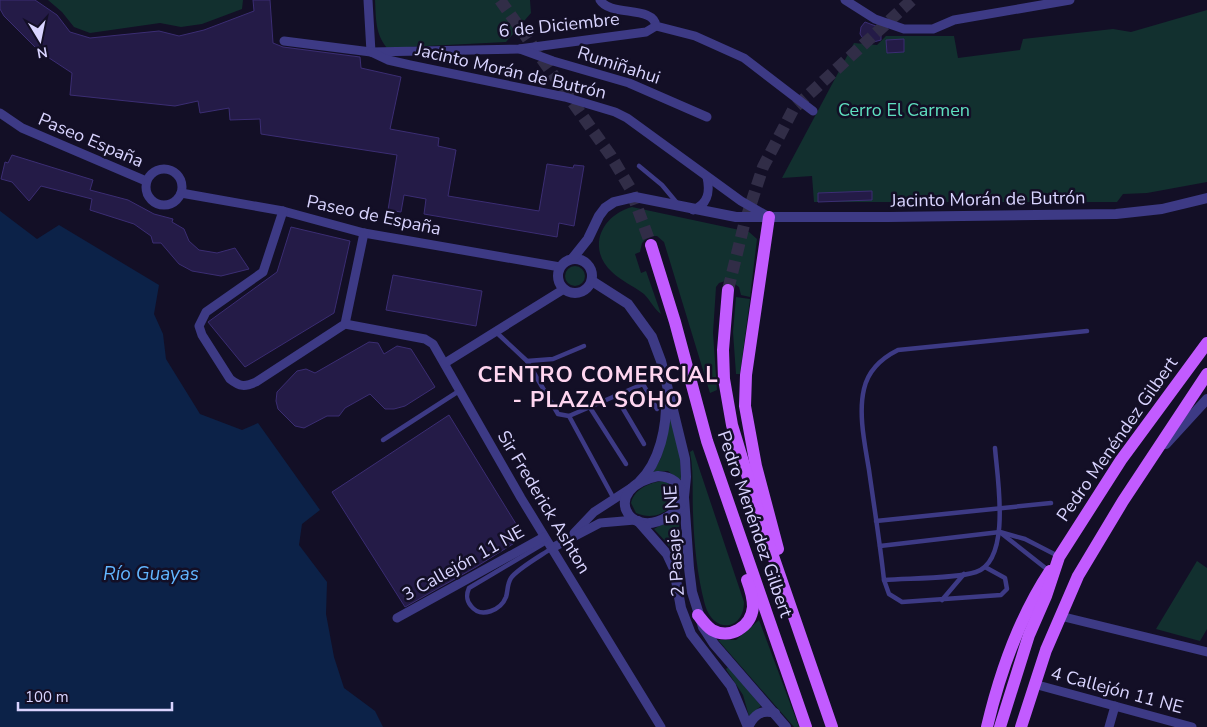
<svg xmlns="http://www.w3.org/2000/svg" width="1207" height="727" font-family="'Nunito Sans',sans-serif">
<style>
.green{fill:#12302f}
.water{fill:#0c2248}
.building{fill:#241b47;stroke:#3b2d73}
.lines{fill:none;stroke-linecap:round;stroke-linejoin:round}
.primary-tunnel{stroke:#312d47;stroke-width:12;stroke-dasharray:12 6;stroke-linecap:butt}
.service{stroke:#3d3a85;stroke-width:4.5}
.minor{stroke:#3d3a85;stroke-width:9}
.tertiary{stroke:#3d3a85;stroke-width:10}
.primary{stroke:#c25bff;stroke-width:12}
.labels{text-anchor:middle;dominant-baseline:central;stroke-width:5;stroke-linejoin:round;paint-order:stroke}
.street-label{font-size:18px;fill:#d9d4ff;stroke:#130f26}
.park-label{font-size:18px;fill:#5fe0c0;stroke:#130f26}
.water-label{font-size:19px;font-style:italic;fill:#62b6ff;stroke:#130f26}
.district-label{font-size:22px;font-weight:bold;letter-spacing:1px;fill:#ffd6f0;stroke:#130f26}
</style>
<rect width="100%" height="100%" fill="#130f26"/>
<g class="green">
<polygon points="48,0 243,0 242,9 202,24 181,27 160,23 90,33 74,27 62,12"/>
<path d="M 375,0 L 530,0 L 531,13 L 506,42 L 387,48 C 375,34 376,17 375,0 Z"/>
<polygon points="1207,10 1207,182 1147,193 1123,194 1117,202 814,202 812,176 782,178 854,43 877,45 886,36 954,36 958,58 1020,50 1023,39 1113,29 1131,32"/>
<path d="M 632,207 L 749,232 L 757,239 L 750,297 L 741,295 L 739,287 L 729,280 L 719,283 L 716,287 L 713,333 L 717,390 L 710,393 L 664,242 L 657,236 L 649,236 L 642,243 L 640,252 L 635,254 L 641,273 L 646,271 L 661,314 C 655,310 650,300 644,294 C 634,286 621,281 612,272 C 586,248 602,215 632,207 Z"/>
<circle cx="575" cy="276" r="10"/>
<polygon points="736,297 750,299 740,374 736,374 733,332"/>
<polygon points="670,420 672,420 680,452 681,479 679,480 668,471 653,472 661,458"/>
<path d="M 693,450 L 744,602 C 744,630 714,635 705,605 C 697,574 694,544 693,513 C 692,493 694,472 690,452 Z"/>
<path d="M 662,481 C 692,488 667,527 636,513 L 631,503 C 634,489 649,483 662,481 Z"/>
<polygon points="675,517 679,518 680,557 677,558 666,542 654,529"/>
<polygon points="1197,561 1207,568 1207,629 1200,641 1156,629"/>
<polygon points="759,620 799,727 794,727 718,640 736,640"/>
<polygon points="729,666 761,706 749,716 743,695 726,669"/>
</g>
<polygon class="water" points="0,211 37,239 59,225 159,285 154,314 163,334 166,359 200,414 242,430 258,423 320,510 302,524 299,545 327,582 326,614 334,657 344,688 375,711 383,727 0,727"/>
<g class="building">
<polygon points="0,0 35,0 57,15 70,32 90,38 159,31 179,36 204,30 254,11 253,0 270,0 273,43 283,47 360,57 361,68 401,77 390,129 439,138 438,146 456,150 448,196 539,211 547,164 573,168 574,165 584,166 574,226 559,223 557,237 424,214 426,199 404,195 401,212 388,210 397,155 261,134 260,119 230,120 229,108 200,113 198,101 175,106 70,95 72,73 40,52 4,16 0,9"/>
<polygon points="865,22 881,28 881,40 870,43 864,40 860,34 861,27"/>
<polygon points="904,39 904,52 887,53 886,40"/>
<polygon points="12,155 93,180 90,190 128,200 154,214 173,219 172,222 184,229 189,241 199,250 217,253 235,248 249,269 221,276 192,271 179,264 161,243 153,243 151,236 134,224 90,210 92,199 41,186 29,201 12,182 1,179 5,162 8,163"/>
<polygon points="872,191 872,200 818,202 818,193"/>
<polygon points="291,227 350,241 334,313 245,367 208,322 277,272"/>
<polygon points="393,275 482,291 476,326 386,310"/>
<polygon points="369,342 378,343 384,354 397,346 411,349 435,387 405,406 394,409 385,409 370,394 345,408 339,416 327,416 304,428 295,426 278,409 276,401 277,392 297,371 306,369 315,373"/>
<polygon points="449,415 524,537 476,567 405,607 332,492"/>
</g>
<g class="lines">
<g class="primary-tunnel">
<polyline points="500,0 611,156 630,188 651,245"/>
<polyline points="728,290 744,225 763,167 794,108 912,0"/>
</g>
<g class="service">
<polyline points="639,166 662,185 677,203"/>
<polyline points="496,332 527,361 558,414 569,416"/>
<polyline points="527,361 553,359 584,346"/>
<polyline points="615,395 644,444"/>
<polyline points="589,406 626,464"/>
<polyline points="383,440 459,391"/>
<path d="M 995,448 C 997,476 1012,560 976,572 C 954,579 909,578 884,580 C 880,543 874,506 869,470 C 865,445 858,414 864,389 C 868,371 882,358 898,350 L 1087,331"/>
<polyline points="614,499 569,416 643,384 657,409"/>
<polyline points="876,521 1051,503"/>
<polyline points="1001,533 1048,570"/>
<path d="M 548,541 L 469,588 C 466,595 466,600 471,606 C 481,619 501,610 506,597 C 508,591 507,584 511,578 C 517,569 542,555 552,548"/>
<polyline points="880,546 1000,532 1025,539 1058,556"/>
<polyline points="884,580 889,594 902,602 1001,595 1007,589 1005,578 985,567"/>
<polyline points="942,600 964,574"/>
</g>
<g class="minor">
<polyline points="368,0 371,52"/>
<path d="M 600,0 C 610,17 654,5 656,26 L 695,36 L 744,58 L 813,111"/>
<polyline points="845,0 875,19 904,29 933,29 954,20 1070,0"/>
<polyline points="284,41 371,52 519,49 646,32 656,26"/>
<polyline points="520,49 553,61 629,83 707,117"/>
<polyline points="371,52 388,60 410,65 565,97 615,112 627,118 741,201 769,217"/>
<polyline points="0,113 22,128 146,181"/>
<circle cx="164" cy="187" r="18"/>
<polyline points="181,193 283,211 364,233 560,267"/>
<path d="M 693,210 C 709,204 710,191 707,177"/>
<path d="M 283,211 L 263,272 L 206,312 L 199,326 L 202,335 L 230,379 C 240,387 245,387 256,382 L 345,324 L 364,233"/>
<polyline points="345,324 425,339 433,344 521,498 661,727"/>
<polyline points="445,363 564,289"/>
<polyline points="574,533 594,512 631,488"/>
<polyline points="552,548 600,523 635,520"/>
<polyline points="1060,616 1207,652"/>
<polyline points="397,618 544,537"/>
<polyline points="1034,684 1192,727"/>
<polyline points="1109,727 1115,706"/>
</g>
<g class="tertiary">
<circle cx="575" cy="276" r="17"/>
<polyline points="572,259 588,239 599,216 605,208 614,202 635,197 736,217 889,217 1116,214 1162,209 1207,198"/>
<polyline points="592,281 628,304 652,337 661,361 685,459 686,477 684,497 689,568 692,592 703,627 714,644 786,727"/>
<polyline points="1166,444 1207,399"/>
<path d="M 658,476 C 673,477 680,483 684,497 C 681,507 676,512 667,517 C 628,541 600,488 658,476 Z"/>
<path d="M 639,482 C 660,462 667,426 666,398"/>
<polyline points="638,521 667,554 674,569 681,608 691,634 731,686 748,727"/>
<path d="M 748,727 C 754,715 761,709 775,713"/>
</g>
<g class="primary">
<polyline points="769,217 746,375 745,406 756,466 778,549"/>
<polyline points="651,245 675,322 707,441 806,727"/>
<polyline points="728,290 723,350 724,379 732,425 762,524 832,727"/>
<path d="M 698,615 C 702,620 706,626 712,630 C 730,640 751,627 753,607 C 753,597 750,588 747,580"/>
<path d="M 987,727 C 1000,672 1019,618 1050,571"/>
<polyline points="1000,727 1029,635 1046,596 1059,557 1121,460 1207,343"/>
<polyline points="1021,727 1046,650 1078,576 1123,501 1207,374"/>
</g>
</g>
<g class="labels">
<g class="street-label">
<text transform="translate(559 25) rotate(-6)">6 de Diciembre</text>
<text transform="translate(619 65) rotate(18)">Rumiñahui</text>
<text transform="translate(511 71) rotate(13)">Jacinto Morán de Butrón</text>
<text transform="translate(91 140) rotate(23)">Paseo España</text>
<text transform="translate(988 199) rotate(-1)">Jacinto Morán de Butrón</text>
<text transform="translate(374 215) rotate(12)">Paseo de España</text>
<text transform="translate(1117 439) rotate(-55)">Pedro Menéndez Gilbert</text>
<text transform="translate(544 502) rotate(59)">Sir Frederick Ashton</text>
<text transform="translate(755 524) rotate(71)">Pedro Menéndez Gilbert</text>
<text transform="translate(674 541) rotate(-94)">2 Pasaje 5 NE</text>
<text transform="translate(463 563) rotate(-29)">3 Callejón 11 NE</text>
<text transform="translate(1117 690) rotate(15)">4 Callejón 11 NE</text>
</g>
<g class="park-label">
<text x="904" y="110">Cerro El Carmen</text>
</g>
<g class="water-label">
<text x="151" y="574">Río Guayas</text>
</g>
<g class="district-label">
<text x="598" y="375">CENTRO COMERCIAL<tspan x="598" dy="25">- PLAZA SOHO</tspan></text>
</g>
</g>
<g transform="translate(40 40) rotate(170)" stroke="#130f26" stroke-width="4" paint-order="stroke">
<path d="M0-4L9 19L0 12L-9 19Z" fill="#d9d4ff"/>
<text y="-8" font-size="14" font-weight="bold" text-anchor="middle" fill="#d9d4ff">N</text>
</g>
<path d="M18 702v8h154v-8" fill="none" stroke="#d9d4ff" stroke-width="2.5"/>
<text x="25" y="702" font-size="15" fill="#d9d4ff" stroke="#130f26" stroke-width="4" paint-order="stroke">100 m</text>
</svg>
